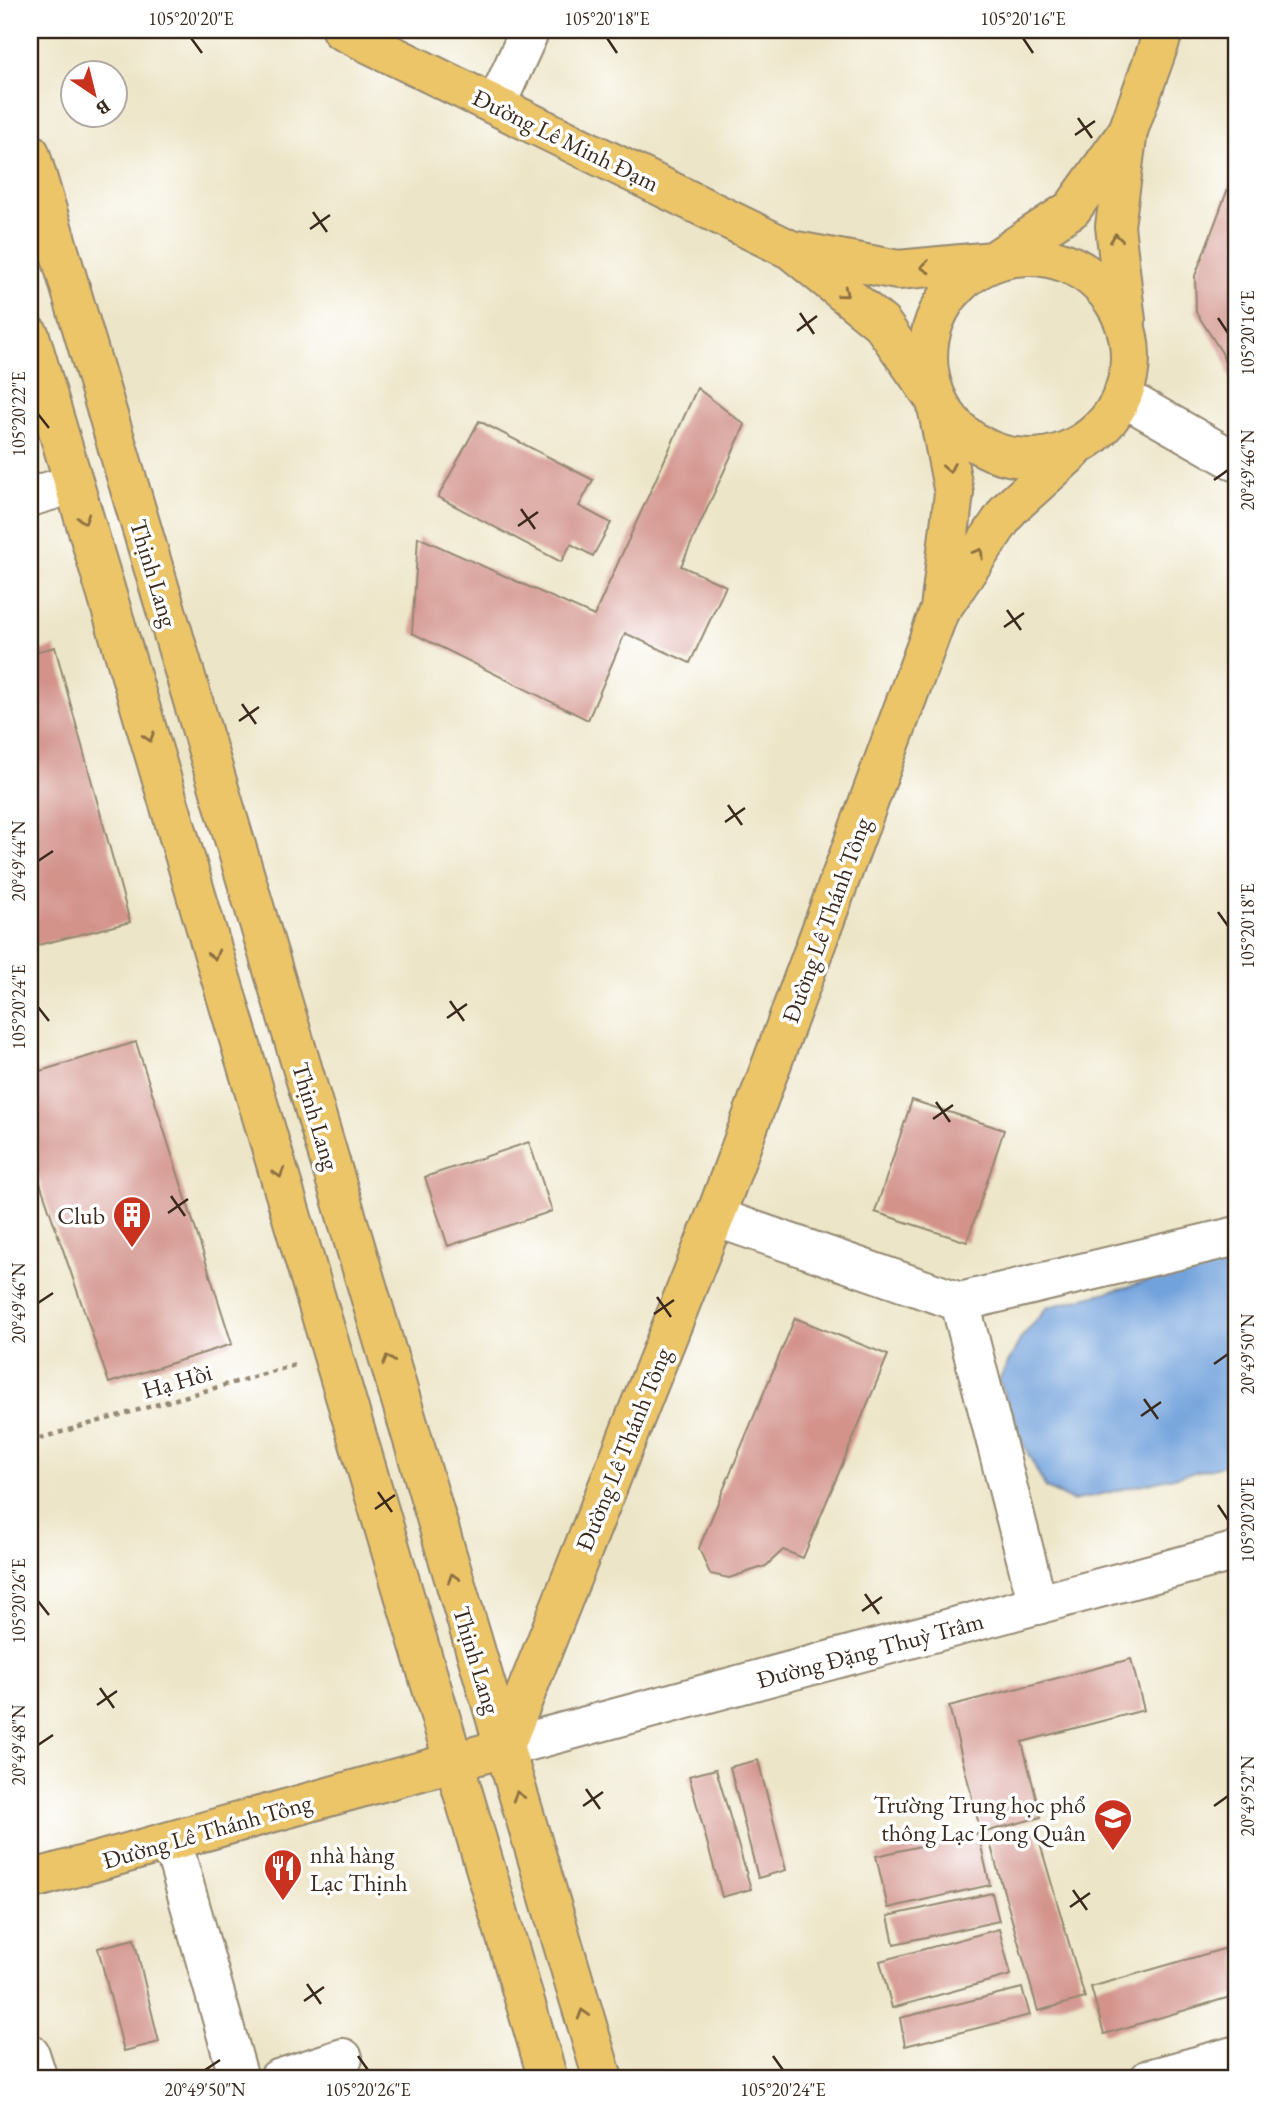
<svg xmlns="http://www.w3.org/2000/svg" width="1267" height="2109" font-family="'EB Garamond',serif">
<style>
.water{fill:#72a2dc;stroke:#56667d;stroke-width:2}
.building{fill:#d3938b}
.lines{fill:none;stroke-linecap:round;stroke-linejoin:round}
.minor-casing{stroke:#948872;stroke-width:42}
.major-casing{stroke:#948872;stroke-width:42}
.path{stroke:#948872;stroke-width:4.5;stroke-dasharray:5 5;stroke-linecap:butt}
.minor{stroke:#fff;stroke-width:38}
.major{stroke:#edc569;stroke-width:38}
.oneway{stroke:#8b7040}
.ticks{fill:none;stroke:#3b2a1e;stroke-width:2.5}
.labels{text-anchor:middle;dominant-baseline:central;stroke-width:7;stroke-linejoin:round;paint-order:stroke}
.street-label{font-size:24px;fill:#3b2a1e;stroke:#fff}
.poi-label{font-size:24px;fill:#3b2a1e;stroke:#fff;text-anchor:end}
.neatline{fill:none;stroke:#3b2a1e;stroke-width:2.5}
.ticks-label{font-size:18px;text-anchor:middle;fill:#3b2a1e}
</style>
<rect width="100%" height="100%" fill="#fff"/>
<filter id="ink" filterUnits="userSpaceOnUse"><feTurbulence type="fractalNoise" baseFrequency=".0143" numOctaves="2"/><feDisplacementMap in="SourceGraphic" scale="14" xChannelSelector="R" yChannelSelector="G"/><feConvolveMatrix kernelMatrix="1 2 1 2 8 2 1 2 1" color-interpolation-filters="sRGB"/></filter>
<filter id="wash" filterUnits="userSpaceOnUse"><feTurbulence type="fractalNoise" baseFrequency=".00686" numOctaves="4" result="noise"/><feDisplacementMap in="SourceGraphic" scale="28" xChannelSelector="R" yChannelSelector="G"/><feGaussianBlur stdDeviation="1.57" result="paint"/><feColorMatrix in="noise" values="0 0 0 0 0 0 0 0 0 0 0 0 0 0 0 0 0 1.4 0 .05"/><feComposite in="paint" operator="in"/></filter>
<g filter="url(#wash)">
<rect width="100%" height="100%" fill="#ede5c7"/>
<polygon class="water" points="1237,1253 1237,1462 1073,1501 1046,1488 1021,1440 999,1380 1021,1338 1048,1307 1127,1287"/>
<g id="blocks">
<g class="building">
<polygon points="1232,178 1237,180 1237,390 1233,389 1222,353 1196,312 1195,276"/>
<polygon points="697,388 745,425 681,566 726,586 690,663 625,633 588,720 412,633 418,537 594,616"/>
<polygon points="479,421 593,480 579,506 611,523 593,556 571,544 561,562 438,497"/>
<polygon points="55,647 130,922 30,947 30,653"/>
<polygon points="136,1042 232,1344 109,1383 30,1154 30,1074"/>
<polygon points="912,1100 1004,1130 967,1242 875,1212"/>
<polygon points="529,1142 552,1211 448,1246 425,1177"/>
<polygon points="795,1318 888,1355 803,1558 783,1550 766,1566 729,1578 710,1574 699,1548"/>
<polygon points="1131,1659 1144,1710 1022,1742 1041,1817 981,1833 949,1706"/>
<polygon points="758,1760 786,1870 758,1878 730,1767"/>
<polygon points="716,1769 751,1889 722,1897 689,1776"/>
<polygon points="1036,1830 1085,1998 1038,2011 990,1843"/>
<polygon points="978,1833 990,1885 888,1908 876,1856"/>
<polygon points="992,1893 999,1921 894,1944 888,1916"/>
<polygon points="999,1929 1011,1975 892,2008 880,1961"/>
<polygon points="134,1939 159,2042 124,2051 98,1948"/>
<polygon points="1237,1945 1237,1995 1104,2034 1091,1987"/>
<polygon points="1022,1988 1030,2015 905,2046 900,2018"/>
</g>
</g>
</g>
<g filter="url(#ink)">
<use href="#blocks" fill-opacity="0" stroke="#948872" stroke-width="2"/>
<g class="lines">
<defs>
<g id="minor">
<polyline points="496,105 530,30"/>
<polyline points="1123,397 1237,462"/>
<polyline points="30,497 73,484"/>
<polyline points="715,1217 960,1302 1237,1236"/>
<polyline points="960,1302 1038,1605"/>
<polyline points="504,1748 1237,1551"/>
<polyline points="172,1841 239,2079"/>
<polyline points="30,2054 38,2079"/>
<polyline points="278,2079 343,2058"/>
<polyline points="1149,2079 1237,2055"/>
</g>
<g id="major">
<polyline points="30,153 603,2079"/>
<polyline points="796,251 898,270 993,261 1072,209 1128,131"/>
<circle cx="1029" cy="357" r="101"/>
<polyline points="1126,321 1115,226 1128,131 1164,30"/>
<polyline points="30,336 548,2079"/>
<polyline points="944,605 1009,509 1073,451"/>
<polyline points="30,1880 504,1748 715,1217 940,609 954,493 936,401 882,324 791,250 341,30"/>
</g>
</defs>
<use href="#minor" class="minor-casing"/>
<use href="#major" class="major-casing"/>
<polyline class="path" points="30,1441 295,1365"/>
<use href="#minor" class="minor"/>
<use href="#major" class="major"/>
</g>
<defs><path id="oneway-chevron" d="M-2-3.5L2.5 0L-2 3.5" fill="none" stroke-width="1.6" stroke-linecap="round" stroke-linejoin="round" transform="scale(1.75)"/></defs>
<g class="oneway">
<use href="#oneway-chevron" transform="translate(1116 238) rotate(-97)"/>
<use href="#oneway-chevron" transform="translate(925 267) rotate(175)"/>
<use href="#oneway-chevron" transform="translate(844 293) rotate(39)"/>
<use href="#oneway-chevron" transform="translate(949 468) rotate(79)"/>
<use href="#oneway-chevron" transform="translate(84 519) rotate(73)"/>
<use href="#oneway-chevron" transform="translate(979 553) rotate(-56)"/>
<use href="#oneway-chevron" transform="translate(149 737) rotate(73)"/>
<use href="#oneway-chevron" transform="translate(214 955) rotate(73)"/>
<use href="#oneway-chevron" transform="translate(279 1173) rotate(73)"/>
<use href="#oneway-chevron" transform="translate(388 1360) rotate(-107)"/>
<use href="#oneway-chevron" transform="translate(453 1578) rotate(-107)"/>
<use href="#oneway-chevron" transform="translate(518 1796) rotate(-107)"/>
<use href="#oneway-chevron" transform="translate(583 2014) rotate(-107)"/>
</g>
</g>
<path class="ticks" d="M 191,38 L 202,53M 607,38 L 617,53M 1023,38 L 1033,53M 1078,118 L 1092,138M 1075,135 L 1095,121M 313,212 L 327,232M 310,229 L 330,215M 800,313 L 814,334M 1218,318 L 1228,333M 797,331 L 817,316M 38,414 L 49,428M 1214,480 L 1228,470M 521,509 L 535,529M 518,526 L 538,512M 1007,610 L 1021,630M 1004,627 L 1024,613M 242,704 L 256,724M 239,721 L 259,707M 728,805 L 742,825M 725,822 L 745,808M 38,861 L 53,851M 1218,912 L 1228,926M 450,1001 L 464,1021M 38,1007 L 49,1021M 447,1018 L 467,1004M 936,1102 L 950,1122M 933,1119 L 953,1105M 171,1196 L 185,1216M 168,1213 L 188,1199M 657,1297 L 671,1317M 38,1303 L 53,1293M 654,1314 L 674,1300M 1214,1364 L 1228,1354M 1144,1399 L 1158,1419M 1141,1416 L 1161,1402M 378,1492 L 392,1512M 1218,1505 L 1228,1520M 375,1509 L 395,1495M 865,1594 L 879,1614M 38,1601 L 49,1615M 862,1611 L 882,1597M 100,1688 L 114,1708M 97,1705 L 117,1691M 38,1745 L 53,1735M 586,1789 L 600,1809M 583,1806 L 603,1792M 1214,1806 L 1228,1796M 1073,1890 L 1087,1910M 1070,1907 L 1090,1893M 307,1984 L 321,2004M 304,2001 L 324,1987M 358,2056 L 368,2070M 773,2056 L 783,2070M 205,2070 L 220,2060"/>
<defs>
<symbol id="building-pin" viewBox="-11 -11 22 30"><path d="M0 17L-7.5 6A9.5 9.5 0 1 1 7.5 6Z" fill="#c8321e" stroke="#fff"/><path d="M-4-6H4V6H1V3H-1V6H-4ZM-2.5-4.3h1.7v1.8h-1.7ZM.8-4.3h1.7v1.8H.8ZM-2.5-1h1.7V.8h-1.7ZM.8-1h1.7V.8H.8Z" fill="#fff"/></symbol>
<symbol id="school-pin" viewBox="-11 -11 22 30"><path d="M0 17L-7.5 6A9.5 9.5 0 1 1 7.5 6Z" fill="#c8321e" stroke="#fff"/><path d="M0-5L7-2L0 1L-7-2ZM-4 1L0 2.5L4 1V4Q0 6-4 4Z" fill="#fff"/></symbol>
<symbol id="restaurant-pin" viewBox="-11 -11 22 30"><path d="M0 17L-7.5 6A9.5 9.5 0 1 1 7.5 6Z" fill="#c8321e" stroke="#fff"/><path d="M-5-6h1v4h1v-4h1v4h1v-4h1v5L-1.5 .5V6h-2V.5L-5-1ZM5-6V6H3V1.5H1.5Q1.5-4 5-6Z" fill="#fff"/></symbol>
</defs>
<g fill-rule="evenodd">
<use href="#building-pin" x="110" y="1193" width="44" height="60"/>
<use href="#school-pin" x="1091" y="1796" width="44" height="60"/>
<use href="#restaurant-pin" x="261" y="1846" width="44" height="60"/>
</g>
<g class="labels">
<g class="street-label">
<text transform="translate(566 140) rotate(26)">Đường Lê Minh Đạm</text>
<text transform="translate(154 573) rotate(73)">Thịnh Lang</text>
<text transform="translate(826 920) rotate(-70)">Đường Lê Thánh Tông</text>
<text transform="translate(316 1116) rotate(73)">Thịnh Lang</text>
<text transform="translate(177 1381) rotate(-16)">Hạ Hồi</text>
<text transform="translate(623 1449) rotate(-68)">Đường Lê Thánh Tông</text>
<text transform="translate(870 1650) rotate(-15)">Đường Đặng Thuỳ Trâm</text>
<text transform="translate(477 1660) rotate(73)">Thịnh Lang</text>
<text transform="translate(207 1831) rotate(-16)">Đường Lê Thánh Tông</text>
</g>
<g class="poi-label">
<text x="105" y="1215">Club</text>
<text x="1086" y="1804">Trường Trung học phổ<tspan x="1086" dy="28">thông Lạc Long Quân</tspan></text>
<text x="310" y="1854" text-anchor="start">nhà hàng<tspan x="310" dy="28">Lạc Thịnh</tspan></text>
</g>
</g>
<rect width="1267" height="2109" fill="none" stroke="#fff" stroke-width="77"/>
<g transform="translate(94 94) rotate(145)"><circle r="33" fill="#ffffff" stroke="#b1aaa5" stroke-width="2"/>
<path d="M0-5L12 26L0 18L-12 26Z" fill="#c8321e"/>
<text y="-10" font-size="19" font-weight="bold" text-anchor="middle" fill="#3b2a1e">B</text>
</g>
<rect x="38" y="38" width="1190" height="2032" class="neatline"/>
<g class="ticks-label">
<text x="191" y="25">105°20'20"E</text>
<text x="607" y="25">105°20'18"E</text>
<text x="1023" y="25">105°20'16"E</text>
<text transform="translate(1248 333) rotate(-90)" y="6">105°20'16"E</text>
<text transform="translate(19 414) rotate(-90)" y="6">105°20'22"E</text>
<text transform="translate(1248 470) rotate(-90)" y="6">20°49'46"N</text>
<text transform="translate(19 861) rotate(-90)" y="6">20°49'44"N</text>
<text transform="translate(1248 926) rotate(-90)" y="6">105°20'18"E</text>
<text transform="translate(19 1007) rotate(-90)" y="6">105°20'24"E</text>
<text transform="translate(19 1303) rotate(-90)" y="6">20°49'46"N</text>
<text transform="translate(1248 1354) rotate(-90)" y="6">20°49'50"N</text>
<text transform="translate(1248 1520) rotate(-90)" y="6">105°20'20"E</text>
<text transform="translate(19 1601) rotate(-90)" y="6">105°20'26"E</text>
<text transform="translate(19 1745) rotate(-90)" y="6">20°49'48"N</text>
<text transform="translate(1248 1796) rotate(-90)" y="6">20°49'52"N</text>
<text x="205" y="2096">20°49'50"N</text>
<text x="368" y="2096">105°20'26"E</text>
<text x="783" y="2096">105°20'24"E</text>
</g>
</svg>
